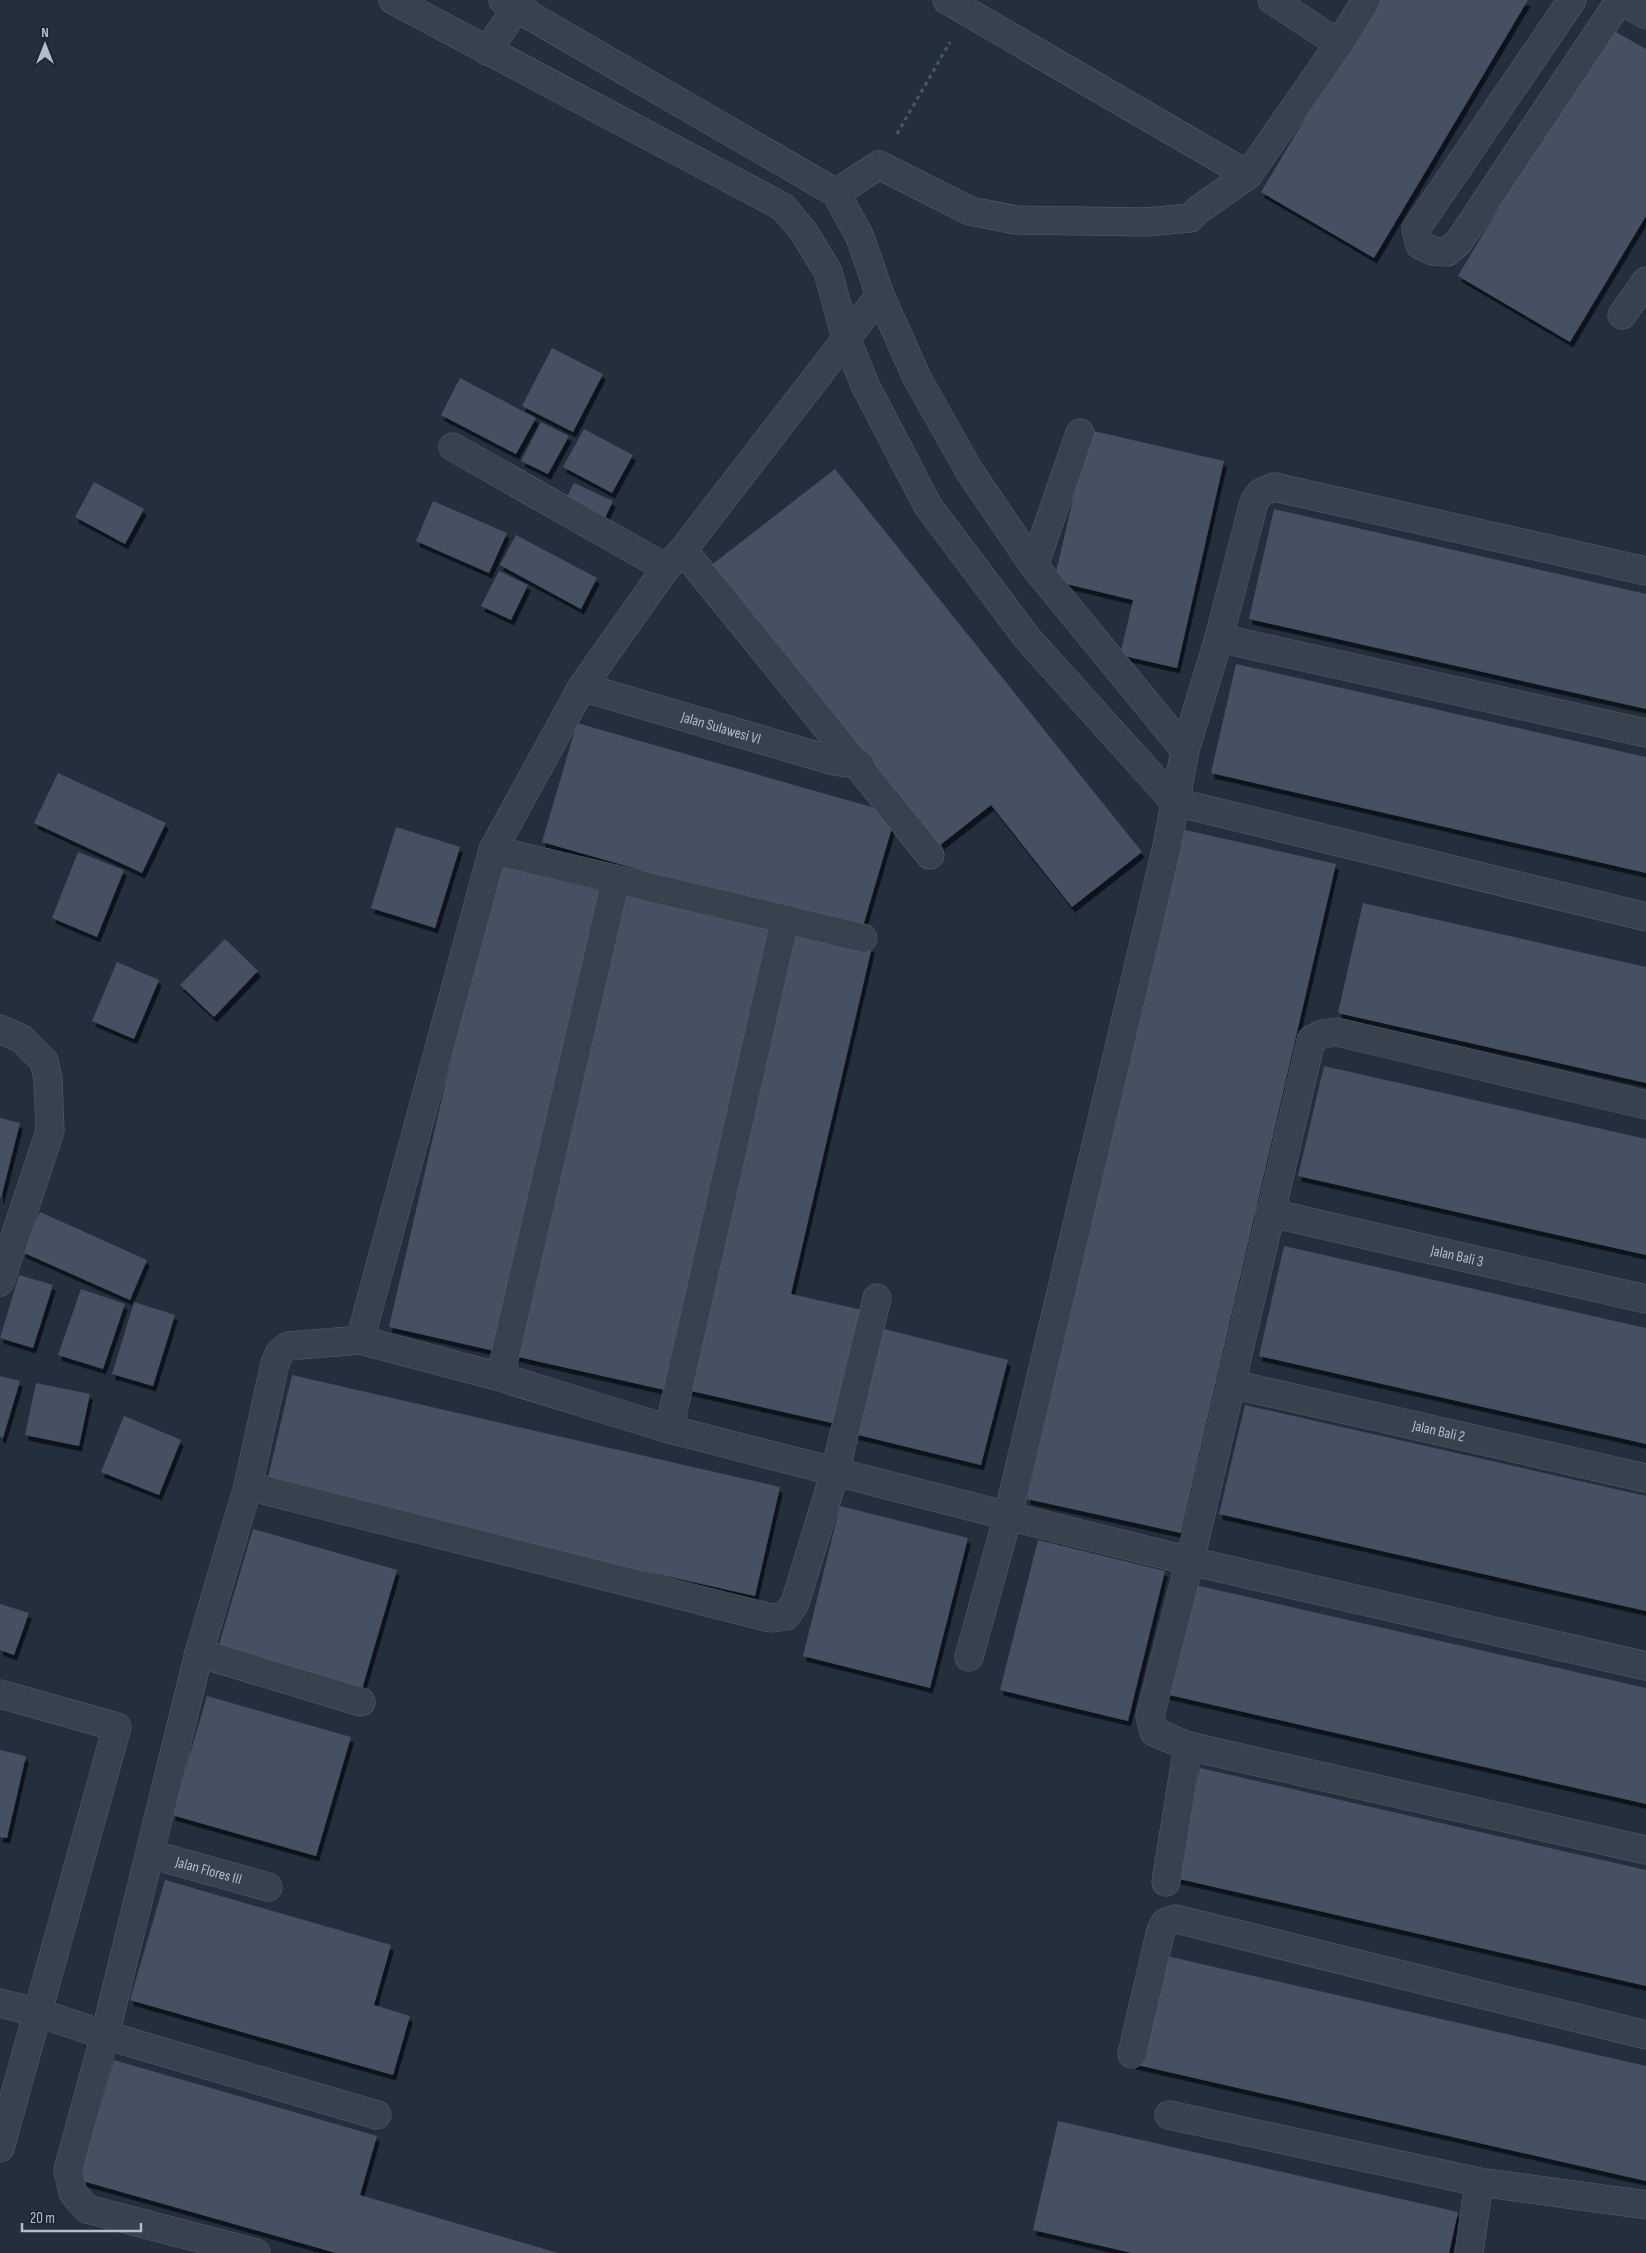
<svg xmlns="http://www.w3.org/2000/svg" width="1646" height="2253" font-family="'Sofia Sans Condensed',sans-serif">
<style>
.building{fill:#455162;filter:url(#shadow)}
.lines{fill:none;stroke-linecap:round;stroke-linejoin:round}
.street-casing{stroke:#565f6c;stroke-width:29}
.path{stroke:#44595c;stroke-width:3;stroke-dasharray:4 4;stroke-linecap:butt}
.street{stroke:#38414e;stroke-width:28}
.labels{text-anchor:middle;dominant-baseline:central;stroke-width:4;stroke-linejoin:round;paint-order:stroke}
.street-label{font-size:15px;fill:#b4bcc9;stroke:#1d2633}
</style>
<defs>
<filter id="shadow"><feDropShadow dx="3" dy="5.5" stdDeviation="0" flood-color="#0009"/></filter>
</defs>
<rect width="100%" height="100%" fill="#242f3e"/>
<g class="building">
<polygon points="1376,0 1528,0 1374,258 1261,192"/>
<polygon points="1607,27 1646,49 1646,216 1570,342 1458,276"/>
<polygon points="552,348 603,374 573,432 522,406"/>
<polygon points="460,378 536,418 516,454 441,415"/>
<polygon points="541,422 569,436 548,474 521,461"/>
<polygon points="584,429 633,455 612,493 563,467"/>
<polygon points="1089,430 1224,461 1177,668 1120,655 1133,600 1054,581"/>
<polygon points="835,469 1142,852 1072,907 991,805 935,849 709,567"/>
<polygon points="94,482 144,509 125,544 75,517"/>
<polygon points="574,483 613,501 603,522 564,503"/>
<polygon points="433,501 507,533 489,573 416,541"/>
<polygon points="1274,509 1646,594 1646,709 1249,619"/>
<polygon points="516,535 597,578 581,609 500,565"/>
<polygon points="499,571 528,585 511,620 481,606"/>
<polygon points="1236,664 1646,757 1646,873 1211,773"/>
<polygon points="577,723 896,814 861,933 542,842"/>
<polygon points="58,773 166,823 142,873 34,823"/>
<polygon points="396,827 460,847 435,928 371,908"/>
<polygon points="1181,829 1336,864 1181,1533 1027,1499"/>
<polygon points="78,852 124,870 97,937 52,918"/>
<polygon points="496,865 605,892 499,1352 389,1327"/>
<polygon points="620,894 775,930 669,1391 514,1356"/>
<polygon points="1363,903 1646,967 1646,1083 1338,1013"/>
<polygon points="793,928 872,947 791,1294 867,1311 841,1425 687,1390"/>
<polygon points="225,939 258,971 214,1017 180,985"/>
<polygon points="117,962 159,980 134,1039 92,1021"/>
<polygon points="1324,1066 1646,1139 1646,1255 1298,1176"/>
<polygon points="0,1118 20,1123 1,1198 0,1198"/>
<polygon points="40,1212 147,1260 130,1300 22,1252"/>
<polygon points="1284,1246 1646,1328 1646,1444 1259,1356"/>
<polygon points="19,1275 53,1285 33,1348 0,1338"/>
<polygon points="81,1289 125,1304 103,1369 58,1355"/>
<polygon points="134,1302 175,1315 153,1386 112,1374"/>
<polygon points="880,1328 1008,1360 981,1465 854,1434"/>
<polygon points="292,1375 780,1487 755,1596 266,1486"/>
<polygon points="0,1376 20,1381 3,1438 0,1437"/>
<polygon points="36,1383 90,1394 79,1446 25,1435"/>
<polygon points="1245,1405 1646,1496 1646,1611 1219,1514"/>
<polygon points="124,1416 181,1440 159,1495 101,1472"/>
<polygon points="840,1506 968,1538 930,1688 803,1656"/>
<polygon points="253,1529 397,1570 362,1689 218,1648"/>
<polygon points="1038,1540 1165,1571 1128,1721 1000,1690"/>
<polygon points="1191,1584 1646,1688 1646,1804 1165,1694"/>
<polygon points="0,1604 29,1613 14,1655 0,1650"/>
<polygon points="207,1696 351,1737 316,1856 172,1815"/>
<polygon points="0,1750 26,1756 7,1838 0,1837"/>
<polygon points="1200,1768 1646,1870 1646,1986 1175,1878"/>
<polygon points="165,1880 391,1945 374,2005 410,2016 393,2075 130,2000"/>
<polygon points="1158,1954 1646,2066 1646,2181 1133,2064"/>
<polygon points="114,2060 377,2136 360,2195 558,2253 336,2253 79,2180"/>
<polygon points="1058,2121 1458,2212 1449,2253 1132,2253 1033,2230"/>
</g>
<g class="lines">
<defs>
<g id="street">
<polyline points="393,0 783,207 804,232 828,272 846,338 865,385 928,506 1028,639 1175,802 1646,917"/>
<polyline points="503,0 836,193 860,237 880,295 917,378 970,472 1034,566 1185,750"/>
<polyline points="947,0 1248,175"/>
<polyline points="1272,0 1339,44"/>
<polyline points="1572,0 1416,229 1420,245 1433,251 1447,252 1458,243 1620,0"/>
<polyline points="1620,0 1646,15"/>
<polyline points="487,51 522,0"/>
<polyline points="836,193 879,165 970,211 1016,220 1146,222 1190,218 1198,210 1248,175 1339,44 1366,0"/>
<polyline points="1622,315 1646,281"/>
<polyline points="453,447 666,568"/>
<polyline points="683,550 930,855"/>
<polyline points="1034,566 1080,433"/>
<polyline points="1219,638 1646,733"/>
<path id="s1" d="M 582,687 L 834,761 L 860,765"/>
<polyline points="493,850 863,938"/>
<polyline points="0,1029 22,1039 44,1061 48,1079 50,1131 0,1282"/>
<polyline points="1646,1105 1337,1032 1322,1034 1311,1040 1190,1561 1150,1716 1154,1732 1188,1746 1646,1850"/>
<path id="s2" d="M 1270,1213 L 1646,1299"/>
<polyline points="360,1340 493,850 582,687 666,568 683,550 880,295"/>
<polyline points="500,1377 616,879"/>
<path id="s3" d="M 1232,1384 L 1646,1478"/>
<polyline points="669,1429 785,919"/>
<polyline points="248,1486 771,1618 786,1616 795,1603 835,1472 877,1298"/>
<polyline points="199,1653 361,1702"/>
<polyline points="969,1657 1008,1516 1167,846 1185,750 1219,638 1254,502 1260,493 1274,487 1646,571"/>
<polyline points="0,1694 117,1727 0,2148"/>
<path id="s4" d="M 150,1854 L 268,1887"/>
<polyline points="1166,1882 1188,1746"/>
<polyline points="0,2003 39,2013 105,2035 377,2115"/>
<polyline points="1132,2054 1161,1930 1165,1923 1176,1919 1646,2035"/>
<polyline points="1169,2115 1479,2182 1646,2205"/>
<polyline points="256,2253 87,2209 73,2193 68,2170 105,2035 199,1653 248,1486 275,1363 280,1352 288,1346 360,1340 500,1377 669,1429 1008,1516 1190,1561 1646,1666"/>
<polyline points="1469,2253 1479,2182"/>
</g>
</defs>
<use href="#street" class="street-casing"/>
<polyline class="path" points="897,134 950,42"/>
<use href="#street" class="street"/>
</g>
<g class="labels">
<g class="street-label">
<text stroke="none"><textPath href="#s1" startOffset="145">Jalan Sulawesi VI</textPath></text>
<text stroke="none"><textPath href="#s2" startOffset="192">Jalan Bali 3</textPath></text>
<text stroke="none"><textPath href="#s3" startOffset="212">Jalan Bali 2</textPath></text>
<text stroke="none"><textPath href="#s4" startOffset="61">Jalan Flores III</textPath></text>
</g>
</g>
<g transform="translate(45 45)" stroke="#1d2633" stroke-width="4" paint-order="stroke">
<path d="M0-4L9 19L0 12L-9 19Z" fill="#b4bcc9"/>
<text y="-8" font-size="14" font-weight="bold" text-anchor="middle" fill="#b4bcc9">N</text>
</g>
<path d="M22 2223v8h119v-8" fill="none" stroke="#b4bcc9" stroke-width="2.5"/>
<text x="30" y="2223" font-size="15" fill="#b4bcc9" stroke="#1d2633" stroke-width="4" paint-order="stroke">20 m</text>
</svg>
